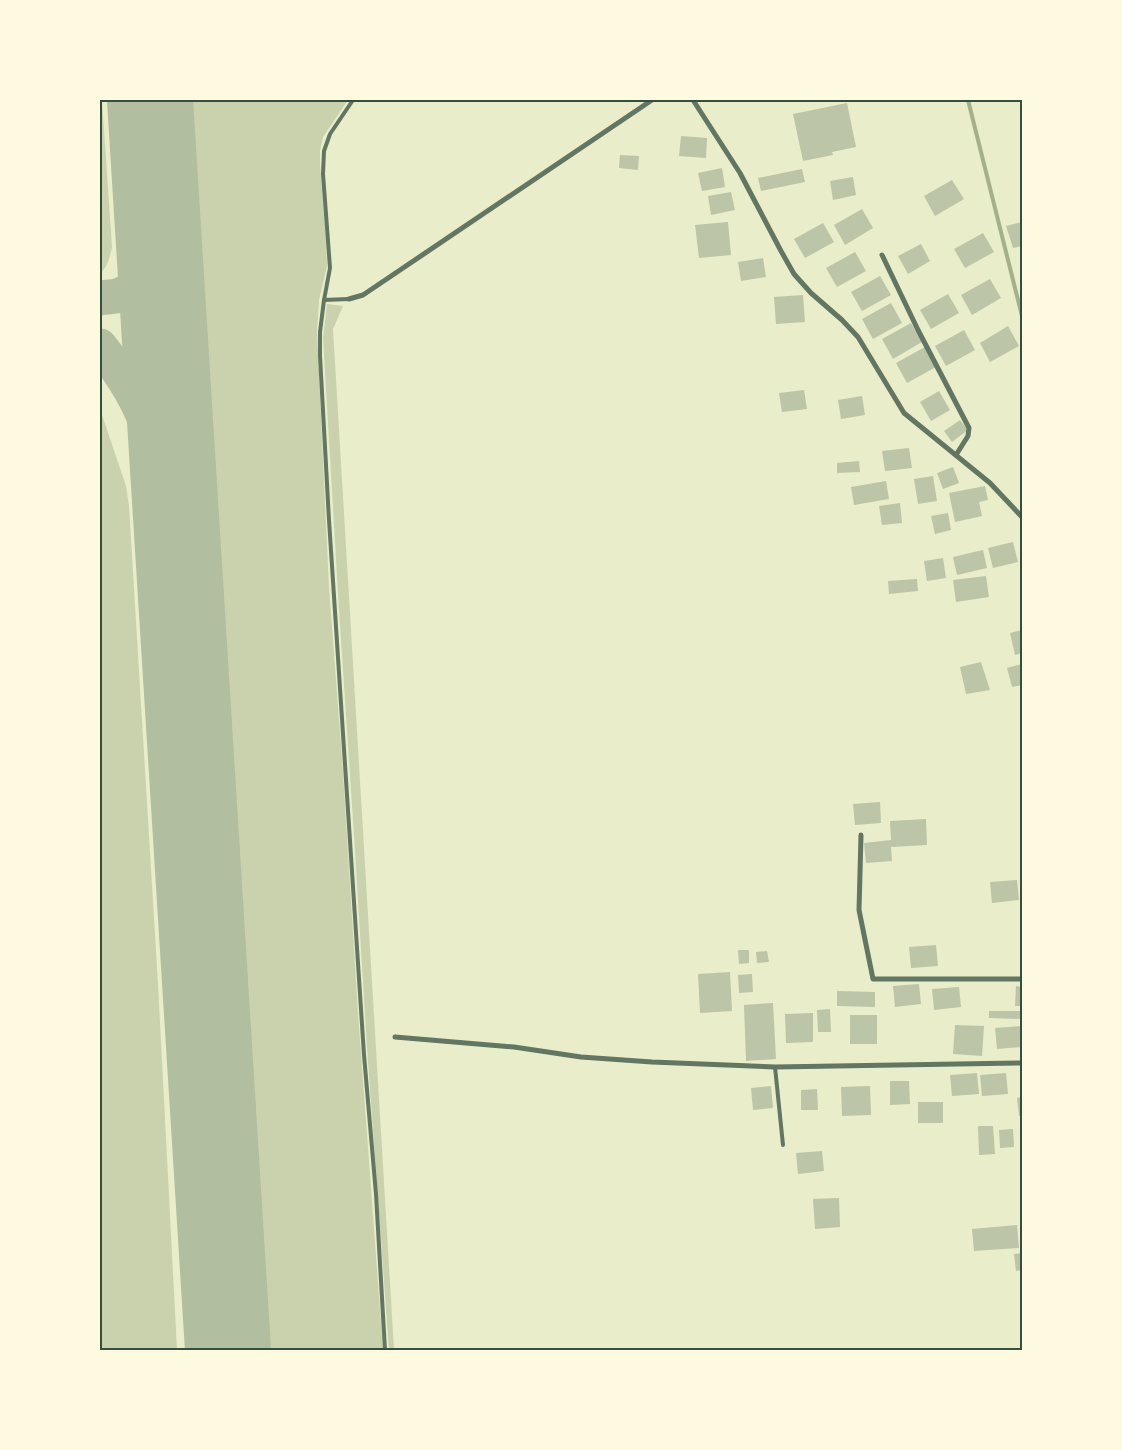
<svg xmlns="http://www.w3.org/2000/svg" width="1122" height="1450" font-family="Poppins,sans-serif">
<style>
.green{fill:#cad2ad}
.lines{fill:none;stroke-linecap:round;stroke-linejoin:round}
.stream{stroke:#a3b18a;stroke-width:4}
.taxiway{stroke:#b2bea0;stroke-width:35}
.runway{stroke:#b2bea0;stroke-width:86}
.building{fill:#bcc5a7}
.service{stroke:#617663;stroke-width:4}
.minor{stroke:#617663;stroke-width:5}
.neatline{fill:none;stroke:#344e41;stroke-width:2}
</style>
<rect width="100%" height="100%" fill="#e9edc9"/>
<g class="green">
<path d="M 100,100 L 102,100 L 112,247 C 110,256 108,267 100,273 Z"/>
<polygon points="185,100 348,100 323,137 320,151 320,165 326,243 327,266 319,300 317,331 329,588 343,772 358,1013 383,1350 269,1350 259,1185 225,736 207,408"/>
<polygon points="327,304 343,306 333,329 394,1350 389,1350 367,1048 354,835 339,610 323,338"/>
<polygon points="100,409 126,486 129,506 158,984 177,1350 100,1350"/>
</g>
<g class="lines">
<polyline class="stream" points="968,100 1022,316"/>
<g class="taxiway">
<path d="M 100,298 C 106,297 114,297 120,295 C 145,285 152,264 159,241"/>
<path d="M 100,346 C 111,360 122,375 131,391 C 150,424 162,467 175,503"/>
</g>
<polyline class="runway" points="150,100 228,1350"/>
</g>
<g class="building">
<polygon points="847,103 856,147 832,152 833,155 803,161 793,114"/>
<polygon points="681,136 707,138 706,158 679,156"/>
<polygon points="620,155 639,156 638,170 619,168"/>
<polygon points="722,168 725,187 702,191 698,173"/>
<polygon points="802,169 805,182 761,191 758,178"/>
<polygon points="853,177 856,195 833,200 830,181"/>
<polygon points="952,180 964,199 935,216 924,196"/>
<polygon points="731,192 735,210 711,215 708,196"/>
<polygon points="862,209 873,228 845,245 834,225"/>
<polygon points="728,222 731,255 699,258 695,225"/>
<polygon points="1022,222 1022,246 1013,248 1006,226"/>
<polygon points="823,223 834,242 805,258 794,239"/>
<polygon points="983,233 994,252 965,268 954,249"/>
<polygon points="921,244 930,261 908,274 898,256"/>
<polygon points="855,252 866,271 837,287 826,268"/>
<polygon points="763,258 766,277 741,281 738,262"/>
<polygon points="880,276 891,295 862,311 851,292"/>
<polygon points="990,279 1001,298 972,315 961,295"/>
<polygon points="948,294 959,313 931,329 920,310"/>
<polygon points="803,295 805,322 776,324 774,297"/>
<polygon points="891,303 902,323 873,339 862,319"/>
<polygon points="911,323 922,342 893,359 882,339"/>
<polygon points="1008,326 1019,346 990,362 980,343"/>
<polygon points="964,330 975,350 946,366 935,346"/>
<polygon points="925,347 936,367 907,383 896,363"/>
<polygon points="804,390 807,409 782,412 779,393"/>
<polygon points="939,391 950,410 931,421 920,402"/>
<polygon points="862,396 865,415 841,419 838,400"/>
<polygon points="960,420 968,430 952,442 944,431"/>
<polygon points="909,448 912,468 885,471 882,451"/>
<polygon points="859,461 860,472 837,473 837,463"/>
<polygon points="953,467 959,483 943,489 937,473"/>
<polygon points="933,476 937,501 918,504 914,479"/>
<polygon points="886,481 889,499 854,505 851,487"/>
<polygon points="985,486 988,500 979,502 982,516 955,522 949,493"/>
<polygon points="900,503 902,523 882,525 879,506"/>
<polygon points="948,513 951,530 935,534 931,516"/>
<polygon points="1013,542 1018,562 993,568 988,548"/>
<polygon points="983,550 987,568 957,575 953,557"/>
<polygon points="943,558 946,578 927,581 924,561"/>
<polygon points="986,576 989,597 956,602 953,580"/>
<polygon points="917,579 918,591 889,594 888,581"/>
<polygon points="1022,630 1022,653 1015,655 1010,633"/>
<polygon points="981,662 990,690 966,694 960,667"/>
<polygon points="1022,664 1022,685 1012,687 1007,668"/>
<polygon points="880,802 881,823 855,825 853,804"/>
<polygon points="926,819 927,845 891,847 892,861 866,863 864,843 891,840 890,821"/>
<polygon points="1017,880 1019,900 992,903 990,882"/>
<polygon points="936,945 938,966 911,968 909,947"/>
<polygon points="738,950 749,950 749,963 739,964"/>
<polygon points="767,951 769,962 757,963 756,952"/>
<polygon points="730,972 732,1011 700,1013 698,974"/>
<polygon points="752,974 753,992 739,993 738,975"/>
<polygon points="919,984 921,1004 895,1007 893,986"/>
<polygon points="1016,986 1022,987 1022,1006 1015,1006"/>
<polygon points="959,987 961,1007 934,1010 932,989"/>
<polygon points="837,991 875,992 875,1007 837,1006"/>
<polygon points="773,1003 776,1059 746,1061 744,1005"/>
<polygon points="830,1009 831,1032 818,1032 817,1010"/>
<polygon points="989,1011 1022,1011 1022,1019 989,1018"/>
<polygon points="813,1013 813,1042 786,1043 785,1014"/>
<rect x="850" y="1015" width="27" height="29"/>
<polygon points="955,1025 984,1026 982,1056 953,1054"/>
<polygon points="1021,1026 1022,1047 997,1049 995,1028"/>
<polygon points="977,1073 979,1094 952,1096 950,1075"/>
<polygon points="1006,1073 1008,1094 982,1096 980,1075"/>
<polygon points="890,1081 909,1081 910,1104 890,1105"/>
<polygon points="771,1086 773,1108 753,1110 751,1088"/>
<polygon points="870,1086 871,1115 842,1116 841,1087"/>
<polygon points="817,1089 818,1110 801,1110 801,1090"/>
<polygon points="1022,1097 1022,1116 1019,1116 1017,1098"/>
<rect x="918" y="1102" width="25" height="21"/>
<polygon points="978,1126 993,1126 995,1154 979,1155"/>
<polygon points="1013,1129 1014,1147 1000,1148 999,1130"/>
<polygon points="822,1151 824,1171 798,1174 796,1153"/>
<polygon points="839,1198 840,1227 815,1229 813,1199"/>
<polygon points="1017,1225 1019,1248 974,1251 972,1229"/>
<polygon points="1022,1253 1022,1270 1016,1271 1014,1254"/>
</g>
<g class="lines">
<g class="service">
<polyline points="353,100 330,134 324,151 323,174 330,268 324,300 320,332 320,356 329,520 364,1055 376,1194 385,1350"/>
<polyline points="324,300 349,299"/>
<polyline points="775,1067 783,1145"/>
</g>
<g class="minor">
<polyline points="693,100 740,173 781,251 794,274 811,293 842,320 858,337 904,413 990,483 1022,517"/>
<polyline points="882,255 918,330 969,428 968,436 956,455"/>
<polyline points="349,299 363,295 652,100"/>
<polyline points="861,835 859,910 873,979 1022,979"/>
<polyline points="395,1037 514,1047 581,1057 652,1062 775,1067 1022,1063"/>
</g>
</g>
<rect width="1122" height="1450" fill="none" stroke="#fefae0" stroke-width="202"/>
<rect x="101" y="101" width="920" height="1248" class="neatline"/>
</svg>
